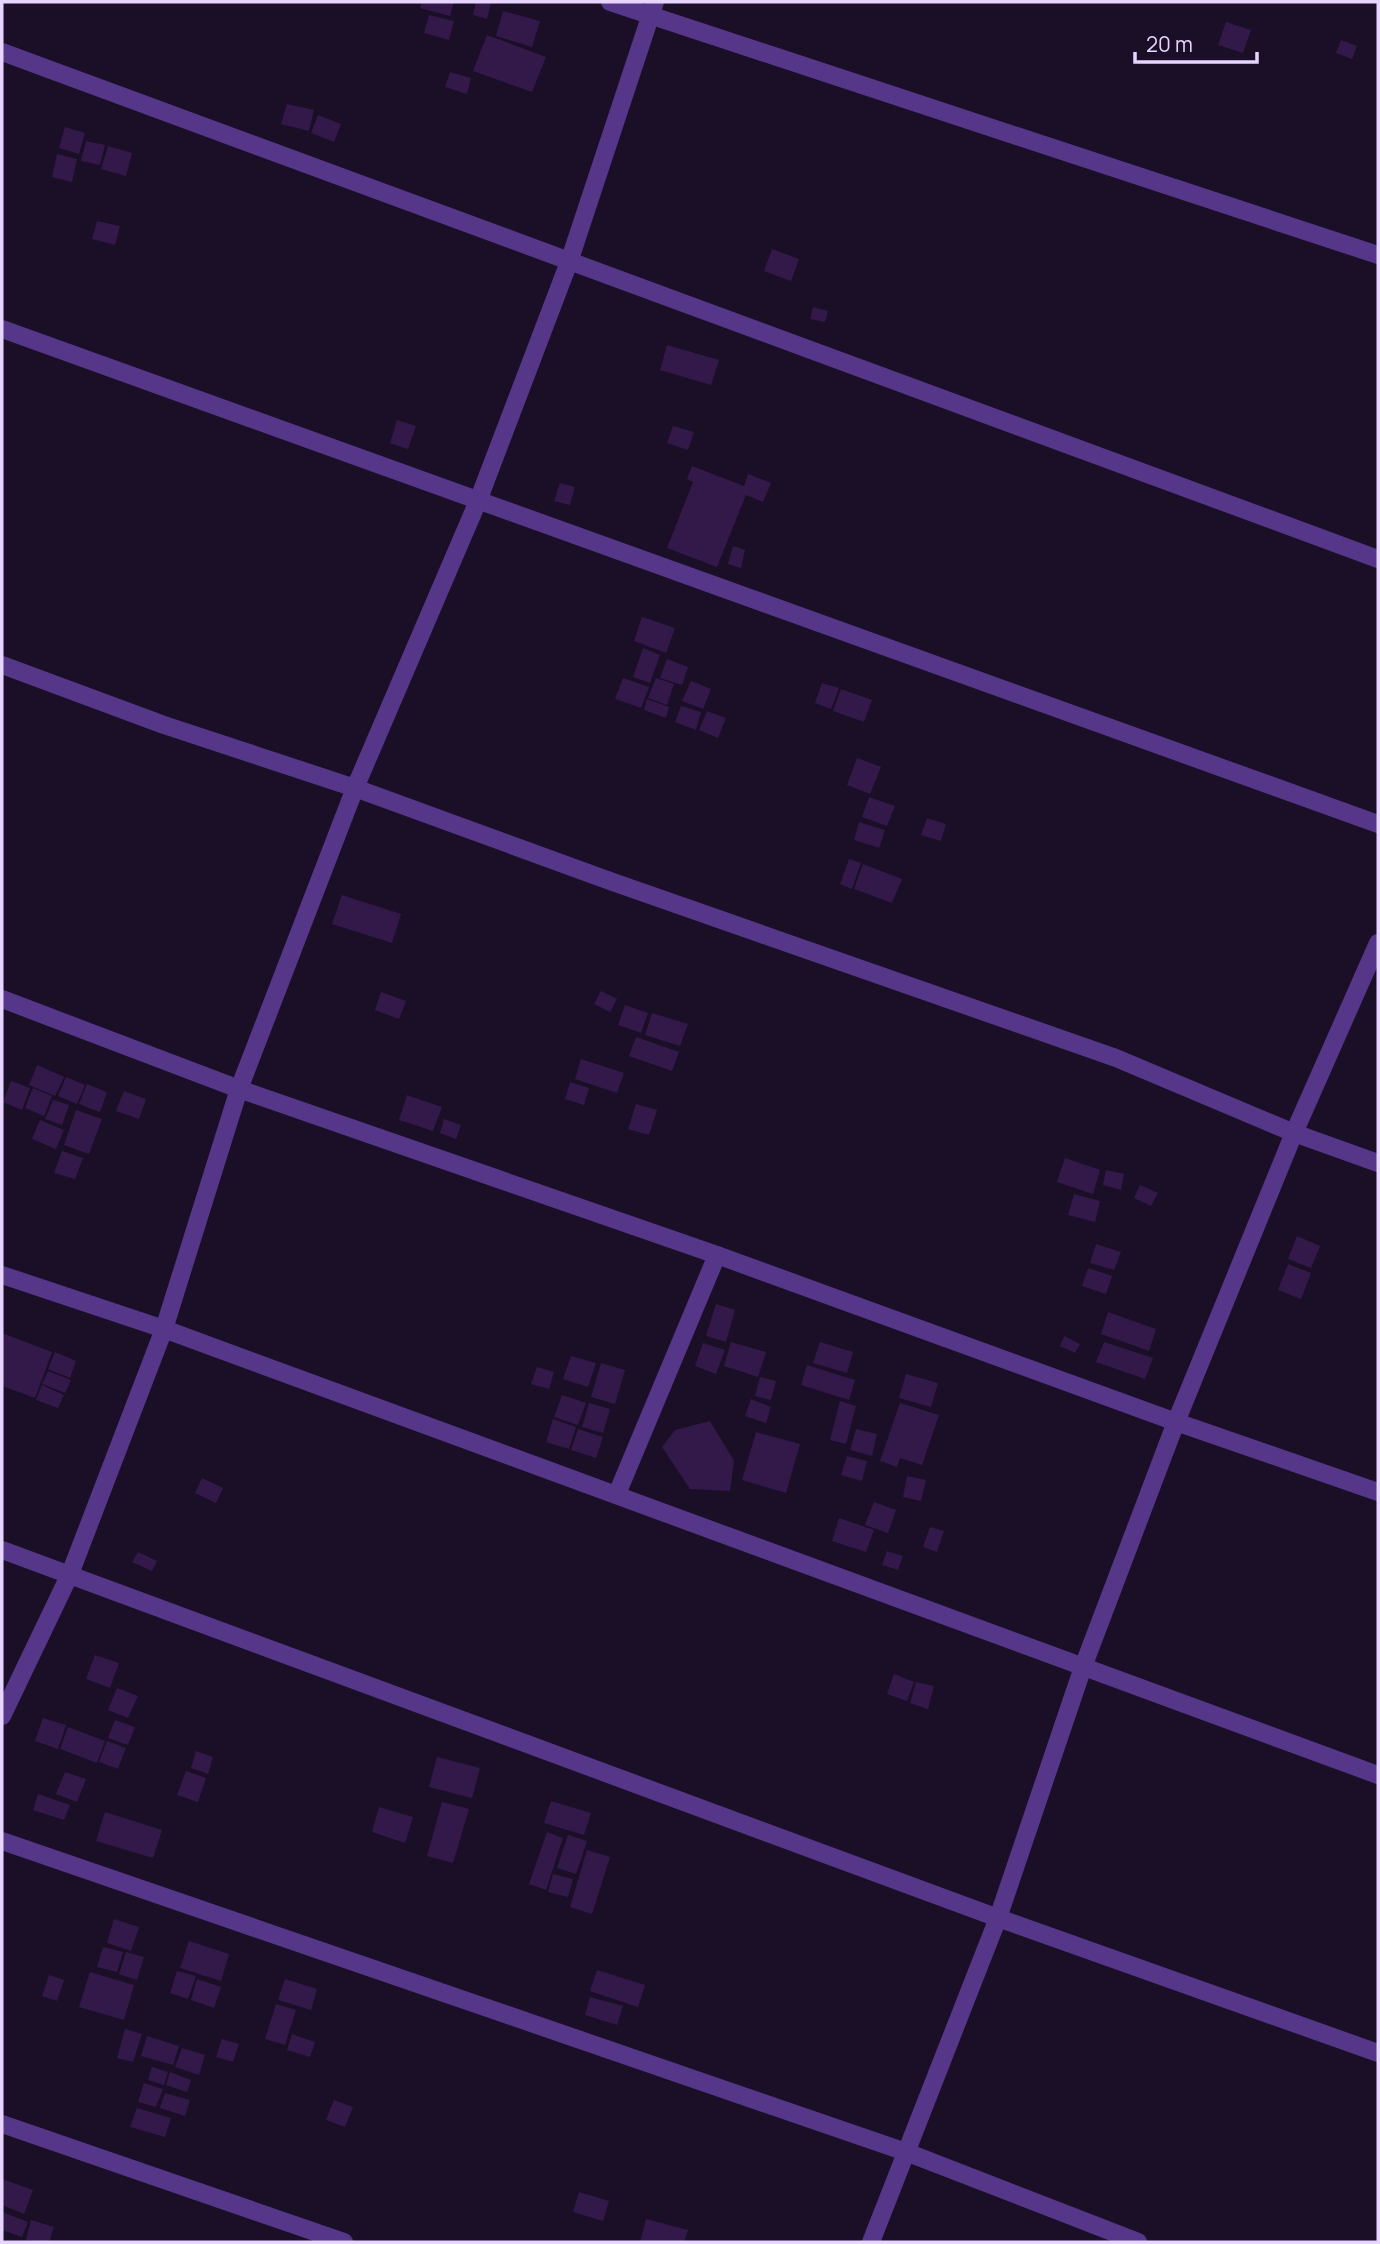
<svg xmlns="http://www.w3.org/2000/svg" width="1380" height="2244" font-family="Manrope,sans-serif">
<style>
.building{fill:#331949}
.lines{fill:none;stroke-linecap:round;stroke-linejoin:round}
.minor{stroke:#553689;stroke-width:18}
</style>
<rect width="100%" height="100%" fill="#1b0e27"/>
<g class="building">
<polygon points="422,2 454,2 450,16 420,8"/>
<polygon points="476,2 491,3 487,19 473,15"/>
<polygon points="503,11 540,21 532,47 496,36"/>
<polygon points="429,15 454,21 449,40 424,33"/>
<polygon points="1226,22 1251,30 1243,53 1218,45"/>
<polygon points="487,35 546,57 532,92 473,71"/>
<polygon points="1341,40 1357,46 1352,59 1336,53"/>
<polygon points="450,72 471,78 467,94 445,87"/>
<polygon points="287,104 314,110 309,131 281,124"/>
<polygon points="318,115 341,124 334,142 311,133"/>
<polygon points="65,127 85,133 79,154 59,148"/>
<polygon points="86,141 105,145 100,165 81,161"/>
<polygon points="108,146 132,153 126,176 101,169"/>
<polygon points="57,154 77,159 72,182 52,177"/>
<polygon points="97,221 120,226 115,245 92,239"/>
<polygon points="772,249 799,259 791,281 764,271"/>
<polygon points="813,307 828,311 825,322 810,319"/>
<polygon points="667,345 719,360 711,385 660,370"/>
<polygon points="397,420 416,426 408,449 390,443"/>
<polygon points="673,426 694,432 688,450 667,443"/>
<polygon points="692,466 744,486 748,474 771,483 763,502 746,495 717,567 667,548 693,482 687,479"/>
<polygon points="560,483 575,487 570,505 554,501"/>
<polygon points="733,546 745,550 741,568 728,564"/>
<polygon points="642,617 675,628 666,653 634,641"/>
<polygon points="643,648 660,655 650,683 633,677"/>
<polygon points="667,659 688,667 682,685 660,678"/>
<polygon points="623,678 649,687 641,708 615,699"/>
<polygon points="656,678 674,684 667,705 648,698"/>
<polygon points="691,681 711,689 703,709 682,701"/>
<polygon points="822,683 839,688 831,709 815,703"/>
<polygon points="841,689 872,700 864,722 833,711"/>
<polygon points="647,699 669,707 666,718 644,710"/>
<polygon points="681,706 701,712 696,730 675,722"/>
<polygon points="707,711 726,718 718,738 699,730"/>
<polygon points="857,758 881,767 870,794 847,785"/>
<polygon points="869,797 895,806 887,826 862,817"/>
<polygon points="927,818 946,824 941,841 921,835"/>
<polygon points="859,822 885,830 879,848 854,840"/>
<polygon points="849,859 861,863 852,889 840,884"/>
<polygon points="863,864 902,879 892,903 854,889"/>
<polygon points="342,895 401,914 392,943 332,924"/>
<polygon points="601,991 617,999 610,1012 594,1004"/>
<polygon points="381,992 406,1001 399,1019 375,1010"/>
<polygon points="625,1005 648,1013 641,1033 618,1025"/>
<polygon points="652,1013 688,1024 680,1046 645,1035"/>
<polygon points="636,1037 679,1052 672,1071 629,1056"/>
<polygon points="581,1059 624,1073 617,1093 575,1079"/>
<polygon points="37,1065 64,1077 55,1096 29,1085"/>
<polygon points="66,1077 85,1085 77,1104 58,1096"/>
<polygon points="11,1081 30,1088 22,1110 3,1102"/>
<polygon points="570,1082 589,1088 584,1105 565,1099"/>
<polygon points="87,1084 107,1092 100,1112 79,1104"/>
<polygon points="33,1088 52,1096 44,1116 25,1108"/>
<polygon points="124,1091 146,1099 139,1119 116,1111"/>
<polygon points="407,1095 442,1107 433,1131 399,1120"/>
<polygon points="53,1100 69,1105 62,1125 45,1119"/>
<polygon points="636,1104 657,1110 649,1135 628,1129"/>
<polygon points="76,1110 102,1119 89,1154 64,1145"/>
<polygon points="444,1119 461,1125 456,1139 440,1133"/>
<polygon points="40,1120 64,1130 56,1149 32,1139"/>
<polygon points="62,1151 83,1158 75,1179 54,1173"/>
<polygon points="1065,1158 1100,1170 1093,1194 1057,1182"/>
<polygon points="1106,1170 1124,1174 1121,1190 1103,1185"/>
<polygon points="1140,1185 1158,1193 1151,1206 1134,1198"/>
<polygon points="1074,1194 1100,1201 1095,1222 1068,1215"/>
<polygon points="1297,1236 1320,1246 1311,1268 1288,1259"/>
<polygon points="1096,1244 1121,1252 1114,1270 1090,1263"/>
<polygon points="1288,1264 1311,1273 1301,1299 1278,1290"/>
<polygon points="1088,1268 1112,1276 1106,1294 1082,1286"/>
<polygon points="716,1304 735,1310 726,1342 706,1336"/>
<polygon points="1108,1312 1156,1329 1149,1351 1101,1334"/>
<polygon points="2,1333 52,1352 35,1398 2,1386"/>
<polygon points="1064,1336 1080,1344 1075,1353 1060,1346"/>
<polygon points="731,1342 766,1352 758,1377 724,1366"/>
<polygon points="820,1342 853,1352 847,1373 813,1363"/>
<polygon points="1104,1342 1153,1358 1145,1379 1096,1362"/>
<polygon points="703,1343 725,1350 716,1374 695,1366"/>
<polygon points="55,1352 76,1361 70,1378 48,1369"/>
<polygon points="571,1356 596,1363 588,1387 563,1379"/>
<polygon points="601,1363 625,1370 615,1404 591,1397"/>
<polygon points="807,1365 855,1380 849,1400 801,1385"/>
<polygon points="537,1367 554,1372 549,1389 531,1384"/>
<polygon points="48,1371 71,1380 65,1393 42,1384"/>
<polygon points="906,1374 938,1383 931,1407 899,1398"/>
<polygon points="760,1377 776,1381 771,1400 755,1396"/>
<polygon points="42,1385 64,1395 58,1408 36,1400"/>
<polygon points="562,1395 586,1403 578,1425 554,1417"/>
<polygon points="751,1399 771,1407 766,1423 745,1416"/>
<polygon points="840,1401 856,1406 846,1444 830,1440"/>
<polygon points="589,1403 610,1409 603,1433 582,1427"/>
<polygon points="900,1403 939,1415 922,1465 900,1458 897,1467 880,1461"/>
<polygon points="553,1419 576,1427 569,1449 546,1442"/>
<polygon points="710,1421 734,1461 730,1491 690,1489 662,1447 675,1430"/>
<polygon points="578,1429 603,1437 596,1458 571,1450"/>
<polygon points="856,1429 877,1434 872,1456 850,1450"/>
<polygon points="756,1432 800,1444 786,1493 742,1480"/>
<polygon points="847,1456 867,1461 862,1481 841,1475"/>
<polygon points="907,1476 926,1480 921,1501 903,1497"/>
<polygon points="202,1478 223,1488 216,1503 195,1493"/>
<polygon points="874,1502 896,1510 888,1533 865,1525"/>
<polygon points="839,1518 874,1530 866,1552 832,1541"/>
<polygon points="930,1527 944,1531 937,1552 923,1547"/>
<polygon points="887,1551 903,1556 898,1570 882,1565"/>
<polygon points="138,1552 157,1561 152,1571 132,1562"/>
<polygon points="95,1655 119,1663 110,1688 86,1679"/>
<polygon points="894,1674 914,1682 907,1701 887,1694"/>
<polygon points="916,1682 934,1686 928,1709 910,1703"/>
<polygon points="117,1688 138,1696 128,1718 108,1710"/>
<polygon points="43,1718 66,1725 58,1749 35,1741"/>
<polygon points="115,1720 135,1727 128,1745 108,1738"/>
<polygon points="68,1727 105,1741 97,1763 60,1749"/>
<polygon points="107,1741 126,1748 118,1769 99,1762"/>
<polygon points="196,1751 213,1757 208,1774 191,1768"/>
<polygon points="437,1757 480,1768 472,1798 429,1787"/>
<polygon points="186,1771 206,1778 198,1802 177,1795"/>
<polygon points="65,1772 86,1779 77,1802 56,1794"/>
<polygon points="38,1794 70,1805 64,1820 33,1810"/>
<polygon points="551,1801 591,1813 584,1835 544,1823"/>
<polygon points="442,1802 469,1809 453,1863 427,1856"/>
<polygon points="379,1807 413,1817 405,1843 372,1832"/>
<polygon points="105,1812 162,1830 153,1858 96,1841"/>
<polygon points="547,1832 563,1838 546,1890 529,1884"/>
<polygon points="568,1835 587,1841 576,1874 557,1868"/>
<polygon points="587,1850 610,1857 592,1914 570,1907"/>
<polygon points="553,1874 573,1879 568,1897 548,1892"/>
<polygon points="114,1919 139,1927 131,1951 107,1943"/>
<polygon points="189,1941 229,1954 221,1981 180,1968"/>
<polygon points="103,1947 123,1952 117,1972 97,1967"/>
<polygon points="126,1952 144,1957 137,1980 119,1974"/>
<polygon points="597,1970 645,1985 638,2007 590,1991"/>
<polygon points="177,1971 196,1976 188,1999 170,1993"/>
<polygon points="90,1972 134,1985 124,2020 79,2007"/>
<polygon points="49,1975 64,1980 57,2001 42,1996"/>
<polygon points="197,1979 221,1987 214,2008 191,2000"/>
<polygon points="285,1979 317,1989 311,2010 278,2000"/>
<polygon points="590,1997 623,2006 617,2025 585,2015"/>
<polygon points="276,2004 296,2010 285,2045 265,2039"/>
<polygon points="125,2029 142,2034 133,2062 117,2058"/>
<polygon points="292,2034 315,2042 310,2057 287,2050"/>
<polygon points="147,2036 179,2046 173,2065 141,2056"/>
<polygon points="222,2039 239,2044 233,2062 216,2057"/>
<polygon points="182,2048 205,2055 199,2075 175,2067"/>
<polygon points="152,2067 168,2072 164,2085 148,2080"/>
<polygon points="170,2072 191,2080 187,2092 166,2085"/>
<polygon points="144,2083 163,2089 156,2107 138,2102"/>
<polygon points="165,2093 190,2100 185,2116 160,2108"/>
<polygon points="334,2100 353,2107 345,2127 326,2120"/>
<polygon points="137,2108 171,2118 165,2137 130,2127"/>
<polygon points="2,2179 33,2190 24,2214 2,2205"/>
<polygon points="579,2192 609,2201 603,2221 573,2212"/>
<polygon points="2,2212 28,2222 22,2237 2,2230"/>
<polygon points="646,2219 688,2230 684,2242 640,2242"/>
<polygon points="31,2220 54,2227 49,2242 26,2240"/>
</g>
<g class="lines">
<g class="minor">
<polyline points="610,2 1378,255"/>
<polyline points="2,52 1378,559"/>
<polyline points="2,329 1378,824"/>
<polyline points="2,665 164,725 355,788 610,881 1116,1058 1294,1133 1378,1163"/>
<polyline points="2,999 239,1089 717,1255 1176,1422 1378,1492"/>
<polyline points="2,1275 164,1329 1378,1775"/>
<polyline points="617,1494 717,1255"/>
<polyline points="2,1550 998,1918 1378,2053"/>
<polyline points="2,1716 70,1574 164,1329 239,1089 355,788 478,501 569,262 655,2"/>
<polyline points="2,1841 906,2152 1138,2242"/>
<polyline points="2,2124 344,2242"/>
<polyline points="871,2242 998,1918 1083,1667 1176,1422 1294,1133 1378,943"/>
</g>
</g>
<rect width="1380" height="2244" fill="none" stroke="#e7d4ff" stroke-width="7"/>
<path d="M1135 52v10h122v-10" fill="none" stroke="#e7d4ff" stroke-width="3.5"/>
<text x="1146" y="52" font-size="21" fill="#e7d4ff" stroke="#1b0e27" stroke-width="5" paint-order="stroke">20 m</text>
</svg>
